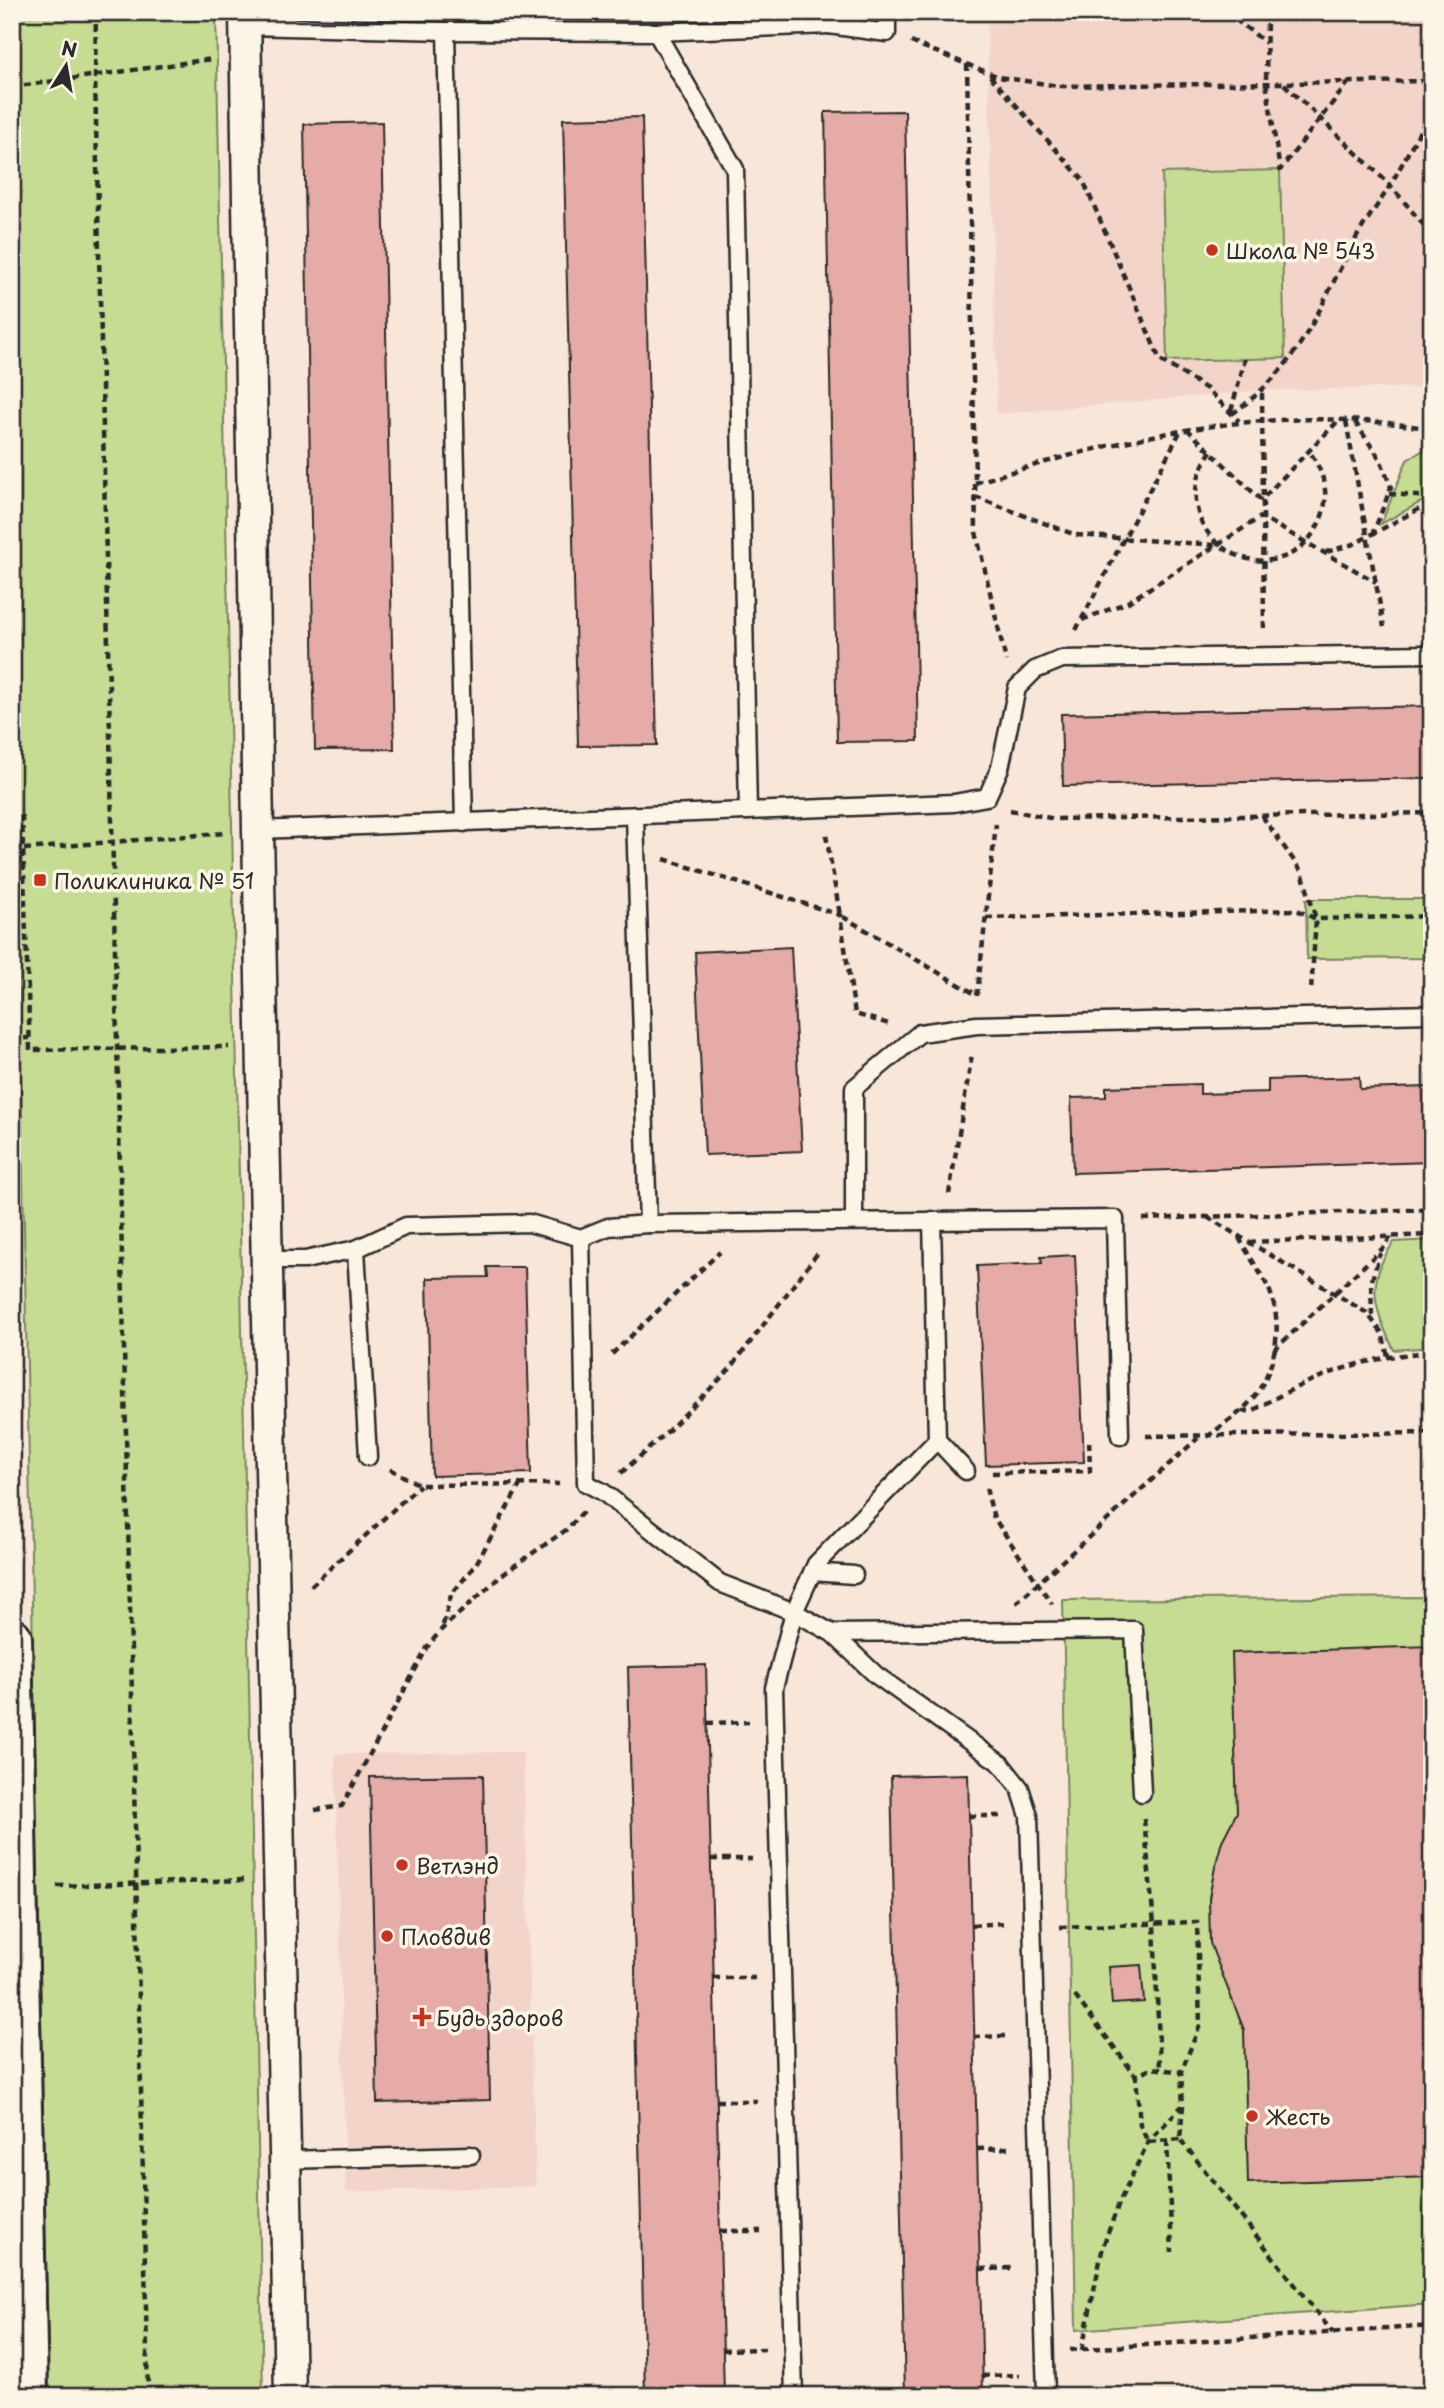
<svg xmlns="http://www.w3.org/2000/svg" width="1444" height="2408" font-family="'Playpen Sans',sans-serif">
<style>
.built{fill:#f3d4c9}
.green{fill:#c5dc92;stroke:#78845e;stroke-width:2}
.building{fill:#e6aba6;stroke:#2b2b2b;stroke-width:2}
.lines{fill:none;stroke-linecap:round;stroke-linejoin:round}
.service-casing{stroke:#2b2b2b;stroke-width:21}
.minor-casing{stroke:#2b2b2b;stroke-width:35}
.tertiary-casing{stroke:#2b2b2b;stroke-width:44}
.path{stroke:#2b2b2b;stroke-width:4.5;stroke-dasharray:7 5;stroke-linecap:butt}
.service{stroke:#fcf5e5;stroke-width:16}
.minor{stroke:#fcf5e5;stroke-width:30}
.tertiary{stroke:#fcf5e5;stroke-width:38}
.poi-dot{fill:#c8321e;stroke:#fcf5e5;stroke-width:2.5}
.labels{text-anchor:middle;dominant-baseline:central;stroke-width:7;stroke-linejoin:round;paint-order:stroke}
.poi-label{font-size:21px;fill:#2b2b2b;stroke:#fcf5e5;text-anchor:start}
</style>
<rect width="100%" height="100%" fill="#f8e6d8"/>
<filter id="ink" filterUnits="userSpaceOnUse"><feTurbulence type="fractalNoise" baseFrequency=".0143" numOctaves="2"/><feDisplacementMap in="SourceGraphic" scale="14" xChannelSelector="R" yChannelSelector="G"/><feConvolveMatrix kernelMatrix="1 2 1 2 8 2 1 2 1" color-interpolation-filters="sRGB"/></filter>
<g filter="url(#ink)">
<g class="built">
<polygon points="987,12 1432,12 1432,387 1268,390 997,414"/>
<polygon points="523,1752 536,2186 346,2192 335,1754"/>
<polygon points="1394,2383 1395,2396 1100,2396 1100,2393"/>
</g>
<g class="green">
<polygon points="12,12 216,12 263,2396 49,2396 12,668"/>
<polygon points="1280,170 1285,358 1167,361 1162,173"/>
<polygon points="1432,445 1432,496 1381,524 1407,460"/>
<polygon points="1306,899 1432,899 1432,958 1307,959"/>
<path d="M 1432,1240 L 1432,1347 L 1394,1350 C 1374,1310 1365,1281 1394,1242 Z"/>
<polygon points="1432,1597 1432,2304 1076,2330 1063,1600"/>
</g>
<g class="building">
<polygon points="915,12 956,12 956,21 914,19"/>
<polygon points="905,111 918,741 837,742 825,112"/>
<polygon points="642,117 657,745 578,746 563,119"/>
<polygon points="382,122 394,749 315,750 304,124"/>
<polygon points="1432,706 1432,778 1063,786 1061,714"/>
<polygon points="791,947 802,1151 705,1155 695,952"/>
<polygon points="1427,1076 1432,1076 1432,1162 1073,1173 1071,1098 1106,1097 1106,1087 1200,1084 1200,1094 1268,1092 1268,1080 1359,1077 1360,1089 1427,1087"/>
<polygon points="1075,1255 1084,1462 986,1465 977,1266 1042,1263 1041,1257"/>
<polygon points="487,1267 525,1267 531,1473 432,1476 427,1278 488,1277"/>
<polygon points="1432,1646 1432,2177 1248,2183 1244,2030 1210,1943 1209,1898 1215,1867 1222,1841 1237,1812 1232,1653"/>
<polygon points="706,1665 724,2396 645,2396 628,1667"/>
<polygon points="968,1774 983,2396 905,2396 891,1776"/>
<polygon points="483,1775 490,2100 377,2103 370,1777"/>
<polygon points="1141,1965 1144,2002 1112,2004 1109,1967"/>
</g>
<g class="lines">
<defs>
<g id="service">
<polyline points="829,25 887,33 887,12"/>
<polyline points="246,26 446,31 656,32 829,25 829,12"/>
<polyline points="446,31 464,823"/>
<polyline points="656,32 735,169 748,811"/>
<polyline points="635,816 648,1224"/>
<polyline points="258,830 954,803 987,797 1000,768 1017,688 1035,670 1062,659 1432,654"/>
<polyline points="854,1221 854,1088 920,1033 977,1025 1432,1014"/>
<polyline points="581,1238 586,1483 603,1492 720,1583 794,1612 832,1633 876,1675 1001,1764 1020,1788 1029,1816 1046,2396"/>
<polyline points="356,1249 368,1457"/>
<polyline points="266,1260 305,1260 356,1249 406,1226 529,1223 581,1238 608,1227 648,1224 1115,1219 1120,1436"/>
<polyline points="937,1440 966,1471"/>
<polyline points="812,1572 854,1575"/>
<polyline points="832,1633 1134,1630 1142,1793"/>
<polyline points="285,2160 471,2155"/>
<polyline points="794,2396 774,1688 794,1612 816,1564 937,1440 932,1220"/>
</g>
<polyline id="minor" points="245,12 258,830 290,2396"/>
<polyline id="tertiary" points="12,1638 28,2396"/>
</defs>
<use href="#service" class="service-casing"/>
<use href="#minor" class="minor-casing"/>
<use href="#tertiary" class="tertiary-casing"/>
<g class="path">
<polyline points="96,12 95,78 148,2396"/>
<polyline points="1226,12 1266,43"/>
<polyline points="1267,12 1266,82 1280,170 1348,83"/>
<polyline points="911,42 999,77 1059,86 1432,81"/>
<polyline points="967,64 976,532 1006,661"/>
<polyline points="990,76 1083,180 1160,360 1207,389 1239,421"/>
<polyline points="1284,84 1390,185 1432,235"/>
<polyline points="12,87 212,59"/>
<polyline points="1262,393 1264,630"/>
<polyline points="1231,411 1245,359"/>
<path d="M 1232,414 C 1307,360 1317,308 1359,233 C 1369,216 1381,201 1391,184 C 1405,159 1418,134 1432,109"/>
<polyline points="1346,421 1384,627"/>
<polyline points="1355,422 1380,459 1391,487 1373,534"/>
<polyline points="1187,429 1261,500 1337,422"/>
<path d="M 1211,451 C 1152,539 1281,607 1320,521 C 1331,496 1324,472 1309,451"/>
<path d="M 975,483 C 1131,435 1267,402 1432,429"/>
<polyline points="1389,494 1432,497"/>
<polyline points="975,497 1076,535 1215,545"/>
<polyline points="1326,552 1354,544 1432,502"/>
<polyline points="1082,620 1128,602 1261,517 1376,582"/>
<polyline points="1076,630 1181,430"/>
<polyline points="1010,810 1055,819 1432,813"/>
<polyline points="22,815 30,1050 229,1047"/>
<polyline points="1262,816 1302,872 1316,919 1311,991"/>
<polyline points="826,835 840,915 977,995"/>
<polyline points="24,849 225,833"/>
<polyline points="664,859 840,915 855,1014 889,1024"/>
<polyline points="986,918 1297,910 1316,919 1432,916"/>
<polyline points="977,996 996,824"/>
<polyline points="12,1039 30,1038"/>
<polyline points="949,1194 972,1054"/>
<polyline points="1207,1217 1367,1313 1382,1333 1388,1356"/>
<polyline points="1143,1219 1432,1209"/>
<polyline points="1249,1242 1432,1235"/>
<polyline points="1372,1316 1371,1283 1380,1253"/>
<polyline points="1274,1350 1382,1249 1391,1237"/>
<polyline points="612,1354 720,1252"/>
<path d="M 1242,1411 L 1252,1411 C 1313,1376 1361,1357 1432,1352"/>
<polyline points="1146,1436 1432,1433"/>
<path d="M 1207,1437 C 1221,1426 1237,1416 1249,1403 C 1276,1373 1285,1324 1268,1287 C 1259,1270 1247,1253 1238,1236"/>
<polyline points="390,1469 420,1485 559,1484"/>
<polyline points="621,1473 665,1434 730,1369 820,1250"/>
<polyline points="992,1473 1090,1471 1089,1438"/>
<polyline points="986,1488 994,1518 1052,1604"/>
<polyline points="311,1586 420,1485"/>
<polyline points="1016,1603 1198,1438"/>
<polyline points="443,1625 451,1595 476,1564 520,1485"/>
<polyline points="707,1723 749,1722"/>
<polyline points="315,1810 342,1806 428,1646 442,1629 504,1573 566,1530 583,1512"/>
<polyline points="969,1816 1000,1816"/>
<polyline points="1144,1819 1154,1924 1160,2069"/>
<polyline points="711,1859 752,1859"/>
<polyline points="57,1886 244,1880"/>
<polyline points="972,1925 1006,1923"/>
<polyline points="1060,1927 1197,1922 1200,2025 1181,2072 1183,2106 1180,2139 1333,2333"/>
<polyline points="713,1978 755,1978"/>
<polyline points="1075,1996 1136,2076"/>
<polyline points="974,2037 1009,2036"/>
<polyline points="716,2101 757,2101"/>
<polyline points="1180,2139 1148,2142 1140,2125 1136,2076 1153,2068 1181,2072"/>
<polyline points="1167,2140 1172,2252"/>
<polyline points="977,2149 1011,2148"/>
<polyline points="720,2231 761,2231"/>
<polyline points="980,2269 1014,2268"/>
<polyline points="722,2350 767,2349"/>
<polyline points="1070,2350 1432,2326"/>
<polyline points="1082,2350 1103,2246 1120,2201 1148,2142 1182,2106"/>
<polyline points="982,2376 1020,2375"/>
</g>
<use href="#service" class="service"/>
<use href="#minor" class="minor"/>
<use href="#tertiary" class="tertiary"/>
</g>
</g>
<g class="poi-dot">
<circle cx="1212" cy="250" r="7"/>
<rect x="33" y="873" width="14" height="14" rx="3.5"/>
<circle cx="402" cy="1865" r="7"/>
<circle cx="387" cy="1936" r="7"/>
<path d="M418.5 2006.5h7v7h7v7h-7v7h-7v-7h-7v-7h7z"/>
<circle cx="1252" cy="2116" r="7"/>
</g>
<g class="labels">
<g class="poi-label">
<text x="1226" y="250">Школа № 543</text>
<text x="54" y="880">Поликлиника № 51</text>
<text x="416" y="1865">Ветлэнд</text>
<text x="401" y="1936">Пловдив</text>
<text x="436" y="2017">Будь здоров</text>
<text x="1266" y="2116">Жесть</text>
</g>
</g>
<rect width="1444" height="2408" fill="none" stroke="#fcf5e5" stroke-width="42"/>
<rect x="21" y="21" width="1402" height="2366" fill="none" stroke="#2b2b2b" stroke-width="2.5" filter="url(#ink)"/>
<g transform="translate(66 66) rotate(11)" stroke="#fcf5e5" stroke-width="5" paint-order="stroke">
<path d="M0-5L12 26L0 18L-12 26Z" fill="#2b2b2b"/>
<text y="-10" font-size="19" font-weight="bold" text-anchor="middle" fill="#2b2b2b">N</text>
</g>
</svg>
